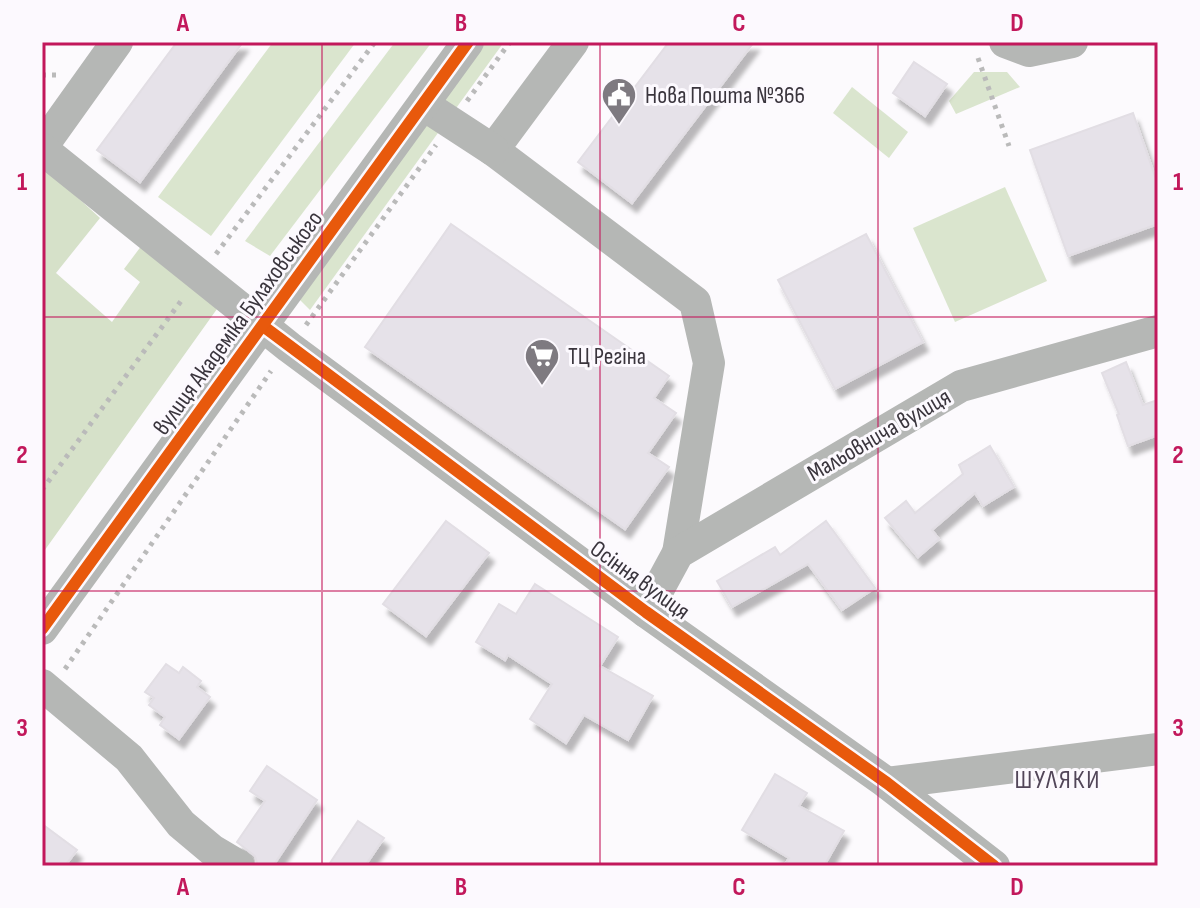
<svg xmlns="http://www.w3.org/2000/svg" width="1200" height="908" font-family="'Sofia Sans Condensed',sans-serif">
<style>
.green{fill:#dae5ce}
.forest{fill:#d6e1c9}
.building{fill:#e6e2e9;stroke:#e2dee4;stroke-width:2;filter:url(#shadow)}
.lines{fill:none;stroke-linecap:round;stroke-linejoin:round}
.path{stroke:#bababa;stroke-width:5;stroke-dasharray:4 6;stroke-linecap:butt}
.minor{stroke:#b5b7b5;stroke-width:32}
.cycleway-casing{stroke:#fcf9fe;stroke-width:17}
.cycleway{stroke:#e8590c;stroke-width:12}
.grid{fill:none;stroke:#c2185b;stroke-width:2;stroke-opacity:0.55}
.labels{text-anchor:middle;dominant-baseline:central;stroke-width:6;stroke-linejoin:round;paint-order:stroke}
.poi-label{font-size:24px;fill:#3a353d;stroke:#fcf9fe;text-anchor:start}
.street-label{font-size:24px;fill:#3a353d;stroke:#fcf9fe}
.neighbourhood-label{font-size:26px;letter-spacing:2px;fill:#524659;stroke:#fcf9fe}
.neatline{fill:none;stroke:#c2185b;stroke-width:3}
.grid-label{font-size:26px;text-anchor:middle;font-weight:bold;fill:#c2185b}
</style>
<defs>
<filter id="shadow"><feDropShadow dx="5" dy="9" stdDeviation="2" flood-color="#0004"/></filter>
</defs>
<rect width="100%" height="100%" fill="#fcfafd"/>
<g class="green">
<polygon points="273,42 356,42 211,236 158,197"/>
<polygon points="395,42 432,42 270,256 245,241"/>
<polygon points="473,42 504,42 454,111 433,97"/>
<polygon points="974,72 1007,72 1020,87 956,114 949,101"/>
<polygon points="852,87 908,132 889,158 833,113"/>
<polygon points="421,113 443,126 310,310 292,292"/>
<polygon points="1005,187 1047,281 955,322 913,228"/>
</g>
<polygon class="forest" points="42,165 100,218 56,273 112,322 140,282 124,269 145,241 222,302 42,554"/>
<g class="building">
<polygon points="177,42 243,42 140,182 97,150"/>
<polygon points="669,42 754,42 632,203 578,162"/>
<polygon points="914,62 947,84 925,116 893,93"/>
<polygon points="1133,113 1158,185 1158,224 1068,256 1030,150"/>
<polygon points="451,224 669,376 654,398 676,413 648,453 669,467 625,529 365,347"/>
<polygon points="866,234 923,342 835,389 778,280"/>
<polygon points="1126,362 1143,405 1158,400 1158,435 1128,446 1117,415 1119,414 1102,373"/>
<polygon points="990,446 1014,487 983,506 975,493 932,530 939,539 918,557 885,518 906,501 915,513 963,474 959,465"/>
<polygon points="446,521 489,553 426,636 383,604"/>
<polygon points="826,521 875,588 842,610 808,564 732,607 717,581 775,547 780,555"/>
<polygon points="535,584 618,637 600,666 653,696 628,740 584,715 566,743 530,719 552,684 508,655 505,660 476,642 499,604 516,614"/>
<polygon points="166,664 179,673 183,667 201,681 197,687 210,697 179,739 160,725 165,717 149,705 154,698 145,692"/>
<polygon points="267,766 317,800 273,866 258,866 255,856 237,842 265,801 250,791"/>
<polygon points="775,774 807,793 799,806 844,831 824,866 784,866 789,858 742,830"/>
<polygon points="358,821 384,838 365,866 328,866"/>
<polygon points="42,824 77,850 65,866 42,866"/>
</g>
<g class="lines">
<g class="path">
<polyline points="978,58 1009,146"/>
<polyline points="42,75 57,75"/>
<polyline points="467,101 510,42"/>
<polyline points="216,254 375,42"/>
<polyline points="306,325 436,145"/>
<polyline points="42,490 184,297"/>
<polyline points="65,669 271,371"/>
</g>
<g class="minor">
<polyline points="573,42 493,150 695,302 709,363 678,553"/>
<polyline points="1005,42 1029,51 1072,42"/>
<polyline points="424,105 493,150"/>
<polyline points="42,147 117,42"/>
<polyline points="42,149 289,347 646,612 887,783 994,866"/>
<polyline points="646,612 678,553 961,386 1158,331"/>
<polyline points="42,629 468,42"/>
<polyline points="42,685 129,758 181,824 212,850 239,866"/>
<polyline points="887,783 1158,749"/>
</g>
<defs>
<g id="cycleway">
<polyline points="263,326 646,612 887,783 994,866"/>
<polyline points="42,629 468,42"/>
</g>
</defs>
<use href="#cycleway" class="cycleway-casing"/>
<use href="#cycleway" class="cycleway"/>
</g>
<path class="grid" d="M 322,42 L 322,866M 600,42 L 600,866M 878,42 L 878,866M 42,317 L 1158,317M 42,591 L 1158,591"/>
<defs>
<symbol id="civic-pin" viewBox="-11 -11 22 30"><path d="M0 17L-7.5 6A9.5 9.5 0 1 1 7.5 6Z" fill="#7e7a80" stroke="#fcf9fe"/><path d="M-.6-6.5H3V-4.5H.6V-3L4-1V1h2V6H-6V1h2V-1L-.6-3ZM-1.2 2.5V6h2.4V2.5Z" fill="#fff"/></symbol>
<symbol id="supermarket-pin" viewBox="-11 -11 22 30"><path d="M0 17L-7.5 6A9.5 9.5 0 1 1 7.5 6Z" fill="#7e7a80" stroke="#fcf9fe"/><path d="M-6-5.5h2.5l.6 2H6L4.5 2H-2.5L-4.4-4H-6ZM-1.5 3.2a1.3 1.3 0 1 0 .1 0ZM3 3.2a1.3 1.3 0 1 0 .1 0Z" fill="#fff"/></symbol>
</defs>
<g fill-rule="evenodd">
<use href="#civic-pin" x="599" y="75" width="40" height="54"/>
<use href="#supermarket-pin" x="522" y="336" width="40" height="54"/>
</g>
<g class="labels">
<g class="poi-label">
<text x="645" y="95">Нова Пошта №366</text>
<text x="568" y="356">ТЦ Регіна</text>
</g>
<g class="street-label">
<text transform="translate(238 323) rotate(-54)">вулиця Академіка Булаховського</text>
<text transform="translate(879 435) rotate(-30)">Мальовнича вулиця</text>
<text transform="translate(640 580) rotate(36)">Осіння вулиця</text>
</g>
<g class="neighbourhood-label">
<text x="1058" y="780">ШУЛЯКИ</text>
</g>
</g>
<rect width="1200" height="908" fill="none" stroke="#fcf9fe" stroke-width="88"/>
<rect x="44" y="44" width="1112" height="820" class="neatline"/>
<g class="grid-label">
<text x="183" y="31">A</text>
<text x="461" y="31">B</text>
<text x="739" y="31">C</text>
<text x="1017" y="31">D</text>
<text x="22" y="190">1</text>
<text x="1178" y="190">1</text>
<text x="22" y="463">2</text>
<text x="1178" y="463">2</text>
<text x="22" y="736">3</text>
<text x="1178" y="736">3</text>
<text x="183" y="895">A</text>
<text x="461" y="895">B</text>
<text x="739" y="895">C</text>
<text x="1017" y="895">D</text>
</g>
</svg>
